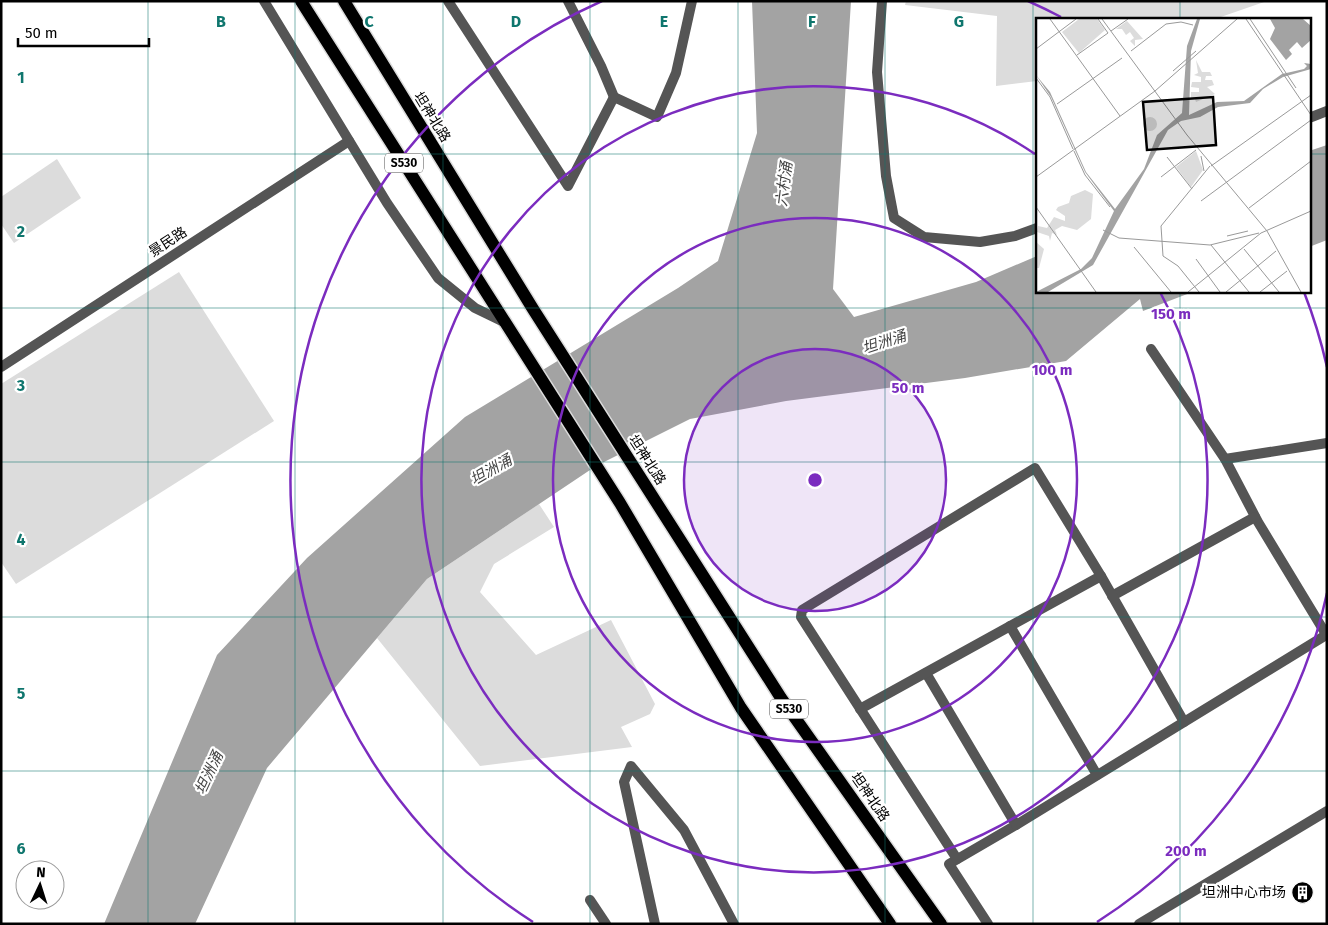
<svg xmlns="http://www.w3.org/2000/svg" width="1328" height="925" font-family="'Fira Sans','Noto Sans SC',sans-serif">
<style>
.green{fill:#dcdcdc}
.water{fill:#a3a3a3}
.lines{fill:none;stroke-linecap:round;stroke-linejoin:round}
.primary-casing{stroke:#dbdbdb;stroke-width:15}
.street{stroke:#555;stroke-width:10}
.primary{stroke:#000;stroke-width:12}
.grid{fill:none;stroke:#0f766e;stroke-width:1;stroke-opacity:0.55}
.ring{fill:none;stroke:#7b2cbf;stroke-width:2.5}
.labels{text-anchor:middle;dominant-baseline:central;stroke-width:4.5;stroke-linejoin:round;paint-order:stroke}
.shield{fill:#fff;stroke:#4c4c4c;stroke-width:1}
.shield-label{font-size:12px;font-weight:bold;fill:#000}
.street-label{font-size:14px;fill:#000;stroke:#fff}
.poi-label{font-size:14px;fill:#000;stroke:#fff;text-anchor:end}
.water-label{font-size:15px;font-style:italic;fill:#444;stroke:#fff}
.inset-road{fill:none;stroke:#999;stroke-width:1}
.view{fill:#000;fill-opacity:0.15;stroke:#000;stroke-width:2.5}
.inset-edge{fill:none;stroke:#000;stroke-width:2.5}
.grid-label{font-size:16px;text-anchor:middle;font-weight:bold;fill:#0f766e;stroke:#fff;stroke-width:4.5;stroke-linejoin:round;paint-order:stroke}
.centre{fill:#7b2cbf;stroke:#fff;stroke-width:2.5}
.ring-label{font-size:15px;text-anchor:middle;font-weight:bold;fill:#7b2cbf;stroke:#fff;stroke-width:4.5;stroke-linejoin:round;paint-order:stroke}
</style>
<rect width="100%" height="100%" fill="#fff"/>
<g class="green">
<polygon points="906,1 1267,1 1215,19 1037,19 1037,81 996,86 997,16 905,5"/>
<polygon points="57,159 81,198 14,243 1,224 1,197"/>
<polygon points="179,272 274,421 16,584 1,562 1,384"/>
<polygon points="539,504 554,527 494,564 480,592 536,655 611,620 655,704 650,714 621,727 632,747 480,766 377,638 427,579"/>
</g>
<g class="water">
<polygon points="752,1 851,1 833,289 854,317 976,282 1037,256 1037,291 1195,291 1143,311 1140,299 1066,361 965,378 786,401 690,419 596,466 427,579 267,768 195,924 104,924 217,655 307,558 465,417 678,288 718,261 757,133"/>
<polygon points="1327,145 1327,240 1309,247 1309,151"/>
</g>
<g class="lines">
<defs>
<g id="primary">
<polyline points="301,1 620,503 741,708 890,924"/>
<polyline points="344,1 533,309 781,698 941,924"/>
</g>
</defs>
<use href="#primary" class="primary-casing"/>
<g class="street">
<polyline points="264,1 387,203 438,278 475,308 506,323"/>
<polyline points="448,1 568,186 614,97 657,117 676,73 692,1"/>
<polyline points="568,1 601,66 614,97"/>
<polyline points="882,1 877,72 886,176 894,218 924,237 980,242 1015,236 1037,228"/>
<polyline points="1309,118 1327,111"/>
<polyline points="1151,349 1225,459 1258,522 1327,636"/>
<polyline points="1,367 349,141"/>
<polyline points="1225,459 1327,443"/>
<polyline points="1112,596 1255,517"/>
<polyline points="1010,626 1097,775"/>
<polyline points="926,673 1016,825 949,864 988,924"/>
<polyline points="860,709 1101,576 1184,722"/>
<polyline points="1016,825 1326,635"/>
<polyline points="957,859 801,617 802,610 1035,468 1101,576"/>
<polyline points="590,900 606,924"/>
<polyline points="655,924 624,782 631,766 684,830 734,924"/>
<polyline points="1139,924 1327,811"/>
</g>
<use href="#primary" class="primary"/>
</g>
<path class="grid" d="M 148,1 L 148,924M 295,1 L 295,924M 443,1 L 443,924M 590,1 L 590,924M 738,1 L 738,924M 885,1 L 885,924M 1033,1 L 1033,924M 1180,1 L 1180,19M 1,154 L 1037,154M 1309,154 L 1327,154M 1180,291 L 1180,924M 1,308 L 1327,308M 1,462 L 1327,462M 1,617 L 1327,617M 1,771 L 1327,771"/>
<circle cx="815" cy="480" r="131" fill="#7b2cbf" fill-opacity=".12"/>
<g class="ring">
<circle cx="815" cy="480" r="131"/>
<circle cx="815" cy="480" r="262"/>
<path d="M1160 292A393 393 0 1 1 1035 154"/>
<path d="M1327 593A524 524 0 0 1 1097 922M533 922A524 524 0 0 1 602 1M1028 1A524 524 0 0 1 1061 17M1304 292A524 524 0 0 1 1327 367"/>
</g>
<defs>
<symbol id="building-disc" viewBox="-11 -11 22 22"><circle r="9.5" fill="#000" stroke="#fff"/><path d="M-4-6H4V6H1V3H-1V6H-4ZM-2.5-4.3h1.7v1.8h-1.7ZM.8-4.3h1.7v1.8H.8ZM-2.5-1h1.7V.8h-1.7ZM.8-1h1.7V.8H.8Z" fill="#fff"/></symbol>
</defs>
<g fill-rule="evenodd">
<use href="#building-disc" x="1290" y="880" width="25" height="25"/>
</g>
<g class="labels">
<g class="shield">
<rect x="385" y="153.5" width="38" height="19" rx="4"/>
<rect x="770" y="699.5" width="38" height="19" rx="4"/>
</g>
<g class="shield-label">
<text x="404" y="163">S530</text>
<text x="789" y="709">S530</text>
</g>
<g class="street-label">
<text transform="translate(432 117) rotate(58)">坦神北路</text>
<text transform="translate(168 242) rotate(-33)">景民路</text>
<text transform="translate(647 460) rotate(57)">坦神北路</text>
<text transform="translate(870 797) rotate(55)">坦神北路</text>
</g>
<g class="poi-label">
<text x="1286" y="892">坦洲中心市场</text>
</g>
<g class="water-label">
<text transform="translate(784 184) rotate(-83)">六村涌</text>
<text transform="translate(884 342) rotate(-18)">坦洲涌</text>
<text transform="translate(491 470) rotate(-30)">坦洲涌</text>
<text transform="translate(209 773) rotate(-65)">坦洲涌</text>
</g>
</g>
<g transform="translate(1036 18)">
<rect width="275" height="275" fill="#fff"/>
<path d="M 43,1 L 61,1 L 69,12 L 43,35 L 26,14 ZM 91,3 L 107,21 L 99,22 L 99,28 L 94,23 L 98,20 L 94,14 L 90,17 L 86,11 L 80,11 ZM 160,42 L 166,54 L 174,54 L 176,58 L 170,58 L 169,62 L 176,62 L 178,67 L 171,69 L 179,76 L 160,84 L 159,81 L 155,81 L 155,74 L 163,74 L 163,70 L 155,69 L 156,64 L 165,64 L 165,59 L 158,57 L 162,55 ZM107 106a7 7 0 1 1 14 0a7 7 0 1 1-14 0ZM 160,133 L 167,152 L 155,169 L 140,149 ZM 49,172 L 57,176 L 55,201 L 41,212 L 26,208 L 19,212 L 21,217 L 16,215 L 14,223 L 13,218 L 1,214 L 2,208 L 11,210 L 18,199 L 29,203 L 29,198 L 20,192 L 22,189 L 33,185 L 35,178 ZM 0,224 L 8,231 L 3,250 L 0,250 Z" fill="#dcdcdc"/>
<path d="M 161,1 L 164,1 L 155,33 L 153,97 L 181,84 L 208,83 L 246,56 L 268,51 L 271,48 L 268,45 L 275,46 L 275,51 L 247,59 L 227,71 L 214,85 L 182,89 L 164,99 L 145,103 L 132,112 L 57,247 L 12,274 L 0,274 L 45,251 L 56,240 L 78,193 L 49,154 L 15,79 L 0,57 L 14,74 L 50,154 L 79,191 L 108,151 L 121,117 L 146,95 L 151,28 ZM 234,1 L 267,1 L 275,8 L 275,22 L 266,30 L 261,24 L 253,32 L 256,36 L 250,42 L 234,21 L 239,10 Z" fill="#a3a3a3"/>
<path class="inset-road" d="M 14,1 L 84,98M 62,1 L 72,15M 66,1 L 151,117 L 231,213 L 265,274M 210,1 L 275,97M 214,1 L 260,70M 75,13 L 92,1M 0,31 L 40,1M 95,33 L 130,6 L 145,4 L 157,7M 41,37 L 72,15M 137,53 L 160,33M 0,60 L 14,79 L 37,131M 21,86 L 86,40M 38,133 L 49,157 L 74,189M 165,138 L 168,153M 131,139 L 156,171M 175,148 L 275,77M 0,159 L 119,73 L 201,1M 125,159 L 160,132M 165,183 L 275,102M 0,189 L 60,274M 213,190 L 275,143M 67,212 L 83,220 L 174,227 L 223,215M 191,218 L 212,213M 175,227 L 213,274M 98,229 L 135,274M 208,231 L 243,274M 160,241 L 184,274M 152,274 L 225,215 L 275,193M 163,274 L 142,248 L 127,238 L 125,208 L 174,148M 190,274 L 240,233M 224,274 L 251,253"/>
<path class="view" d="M 177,79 L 180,127 L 111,132 L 107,84 Z"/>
<rect width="275" height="275" class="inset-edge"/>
</g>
<g class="grid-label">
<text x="221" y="27">B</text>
<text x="369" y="27">C</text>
<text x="516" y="27">D</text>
<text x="664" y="27">E</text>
<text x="812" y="27">F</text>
<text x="959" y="27">G</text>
<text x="21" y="83">1</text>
<text x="21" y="237">2</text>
<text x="21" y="391">3</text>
<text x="21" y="545">4</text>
<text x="21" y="699">5</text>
<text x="21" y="854">6</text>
</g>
<circle cx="815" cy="480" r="8" class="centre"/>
<g class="ring-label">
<text x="1171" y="319">150 m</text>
<text x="1052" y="375">100 m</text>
<text x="908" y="393">50 m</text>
<text x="1186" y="856">200 m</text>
</g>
<rect width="1328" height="925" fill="none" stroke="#000000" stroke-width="5"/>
<g transform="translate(40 885) rotate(4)"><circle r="24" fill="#ffffff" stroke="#999999"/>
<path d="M0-4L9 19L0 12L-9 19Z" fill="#000000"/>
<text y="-8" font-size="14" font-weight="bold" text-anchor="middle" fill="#000000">N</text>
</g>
<path d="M18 38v8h131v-8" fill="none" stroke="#000000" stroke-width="2.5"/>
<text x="25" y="38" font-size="15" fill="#000000" stroke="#ffffff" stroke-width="4" paint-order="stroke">50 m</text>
</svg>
